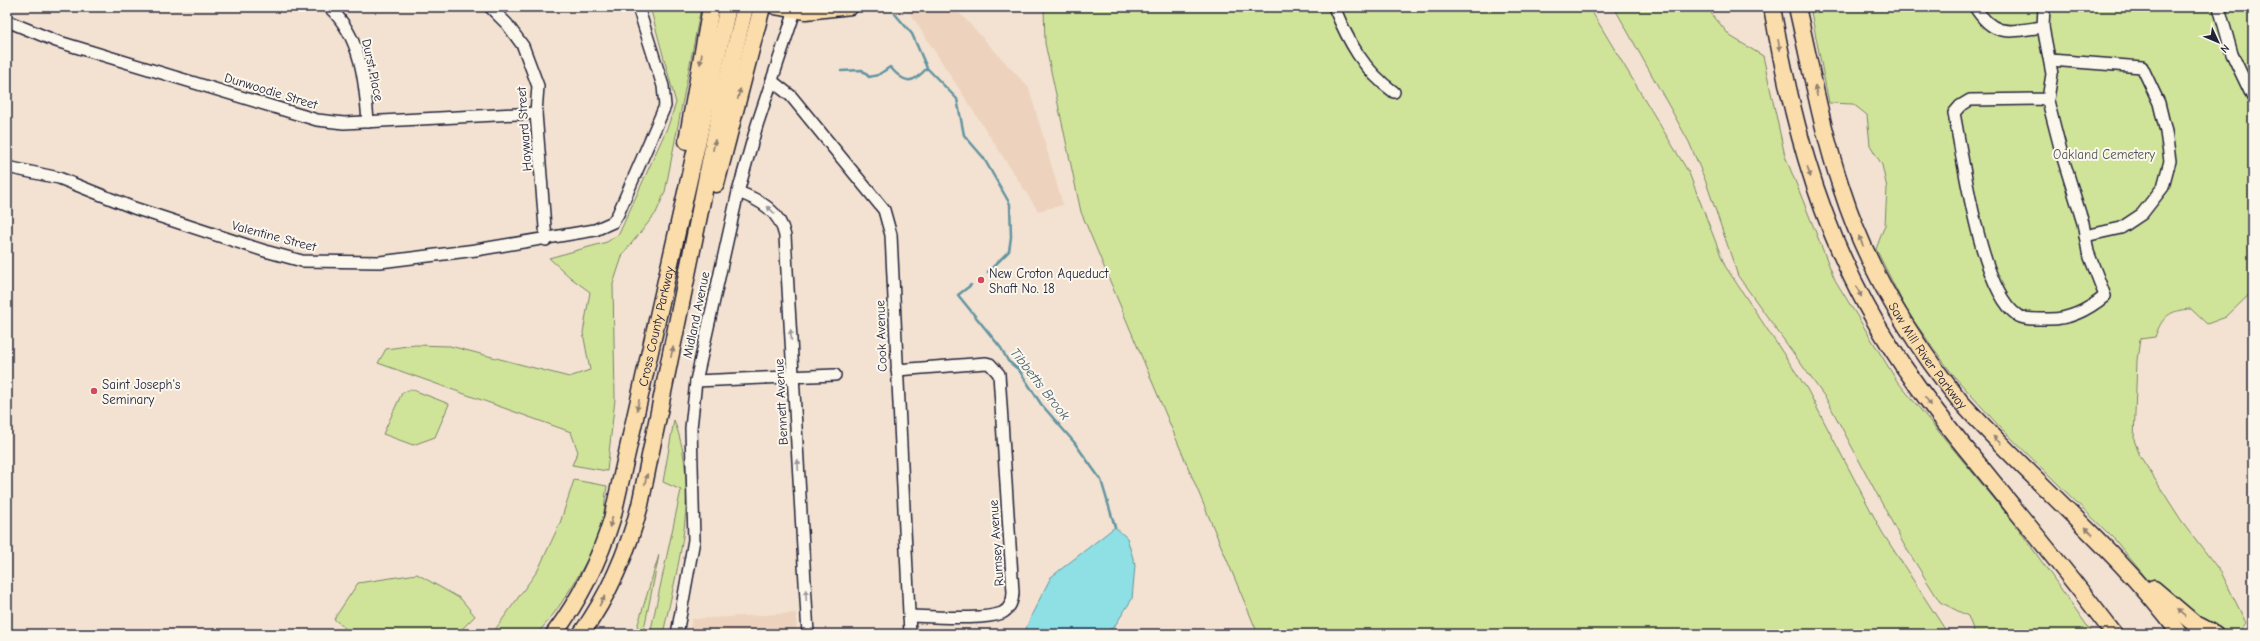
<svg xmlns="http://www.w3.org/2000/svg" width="2260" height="641" font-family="'Comic Neue',sans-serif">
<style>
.built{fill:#edd3be}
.green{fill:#d0e499;stroke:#79836a}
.water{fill:#8ee0e5;stroke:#6394a1}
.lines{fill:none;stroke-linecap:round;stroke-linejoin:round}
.stream{stroke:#6394a1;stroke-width:2.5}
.minor-casing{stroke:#22223b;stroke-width:14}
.major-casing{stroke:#22223b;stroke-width:17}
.highway-casing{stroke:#22223b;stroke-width:19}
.minor{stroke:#fbf7ec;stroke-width:11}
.major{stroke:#fbddab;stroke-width:14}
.highway{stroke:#fbddab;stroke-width:16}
.oneway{fill:#8e8073}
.oneway2{fill:#99979c}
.poi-dot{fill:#d1495b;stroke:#fbf7ec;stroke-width:1.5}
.labels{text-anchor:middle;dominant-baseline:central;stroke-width:4;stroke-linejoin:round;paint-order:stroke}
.street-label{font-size:13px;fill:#22223b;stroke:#fbf7ec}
.park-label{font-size:13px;fill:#4e5252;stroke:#fbf7ec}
.poi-label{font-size:13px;fill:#22223b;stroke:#fbf7ec;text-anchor:start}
.water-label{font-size:14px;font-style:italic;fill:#425b6e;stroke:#fbf7ec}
</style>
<rect width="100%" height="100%" fill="#f3e2d1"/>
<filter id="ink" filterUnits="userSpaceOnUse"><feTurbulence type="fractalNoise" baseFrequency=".025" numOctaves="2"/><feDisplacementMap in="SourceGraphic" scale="8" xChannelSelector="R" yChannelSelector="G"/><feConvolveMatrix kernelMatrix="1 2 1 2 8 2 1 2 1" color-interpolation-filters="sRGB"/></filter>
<g filter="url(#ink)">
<g class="built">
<polygon points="906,7 958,7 956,9 1029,88 1063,205 1038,211"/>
<polygon points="796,613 797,634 689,634 692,619"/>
</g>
<g class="green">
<polygon points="650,7 701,7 665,192 656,213 623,254 613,284 615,399 607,471 572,465 578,452 571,432 378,363 386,349 415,345 450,346 569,377 590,370 583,333 590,292 571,278 549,258 607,242 619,234 668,126 676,103"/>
<polygon points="1044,7 1589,7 1689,173 1725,266 1807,389 1882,532 1948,634 1258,634 1081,212 1045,43"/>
<polygon points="1614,7 1706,7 1730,36 1763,56 1785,156 1835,280 1897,381 2015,524 2093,634 1975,634 1968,616 1940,602 1903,543 1827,400 1738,276 1706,182 1689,142"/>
<path d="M 1810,7 L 2253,7 L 2253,291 L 2226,317 L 2207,324 L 2191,309 C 2169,310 2162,317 2155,337 L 2140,339 L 2137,360 L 2134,440 L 2140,456 L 2181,520 L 2222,574 L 2246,623 L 2237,634 L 2192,634 L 2115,540 L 1999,426 L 1953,375 L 1908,313 L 1876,249 L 1885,225 L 1887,188 L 1882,165 L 1870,145 L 1867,115 L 1853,104 L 1829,103 Z"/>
<polygon points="411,389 449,404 435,437 413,445 383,434 402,393"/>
<path d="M 674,420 C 701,490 678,564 663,634 L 650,634 L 681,490 L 663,482 Z"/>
<path d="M 574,480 L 607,486 C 604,501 605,521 599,535 C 590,559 555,618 536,634 L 492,634 L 538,570 L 560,523 Z"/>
<polygon points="659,555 643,634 635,634"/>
<polygon points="417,574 461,599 475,616 457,634 352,634 334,619 358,583"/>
</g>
<polygon class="water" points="1115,527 1127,538 1135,565 1132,599 1114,627 1102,634 1024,634 1032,614 1051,577"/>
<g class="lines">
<g class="stream">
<polyline points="895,14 912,34 927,68 957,99 964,135 983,157 1010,204 1011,237 1009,251 988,272"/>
<path d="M 841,71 L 862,70 L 869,77 L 878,75 L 890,67 C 905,84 912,85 927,68"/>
<polyline points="971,285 958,295 1001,348 1008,361 1019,370 1041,404 1074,442 1101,480 1115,527"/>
</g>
<defs>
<g id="minor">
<path d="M 329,7 C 361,37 365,80 368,122"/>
<polyline points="490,7 507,24 523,46 538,86 536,113 546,240"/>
<path d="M 1334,7 C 1348,41 1364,71 1394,92"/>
<path d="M 1975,7 C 1995,39 2010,31 2043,27"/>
<path d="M 2044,7 L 2043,27 L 2052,74 L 2048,99 L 2048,101 L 2062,155 L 2083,223 L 2088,252 L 2105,296 C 2088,310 2069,320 2047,319 C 2038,319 2024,320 2017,315 C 1980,289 1963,158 1954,113 L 1960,106 L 1970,100 L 2048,99"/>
<polyline points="2219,7 2232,54 2253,98"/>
<polyline points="7,21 56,41 317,120 344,123 536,113"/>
<polyline points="2050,60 2142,67 2159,103 2166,132 2170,161 2163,187 2142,214 2121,228 2085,236"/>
<polyline points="772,81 791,96 884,210 891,235 910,634"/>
<polyline points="7,167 59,178 134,208 265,251 302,261 380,262 476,250 595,230 613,222 618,214 665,106 663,86 638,7"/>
<path d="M 738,192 C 760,200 780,211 785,236 L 808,634"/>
<path d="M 897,370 L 986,363 L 990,364 L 999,374 L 1013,592 C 1013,600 1010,609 1002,613 C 981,621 932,616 909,616"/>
<polyline points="696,381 835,375"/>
<polyline points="677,634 694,540 691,428 696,381 738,192 757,125 795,11"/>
</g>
<polyline id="major" points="775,7 806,12 851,7"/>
<g id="highway">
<path d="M 1772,7 C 1790,111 1815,211 1866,305 C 1897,363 1938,415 1980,466 C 2025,522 2071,577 2114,634"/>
<path id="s1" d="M 1797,7 C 1811,68 1822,131 1842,190 C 1867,268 1909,338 1960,401 C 2031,480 2116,548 2180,634"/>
<polyline points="687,141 711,7"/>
<polyline points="716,184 762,7"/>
<polyline points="2154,589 2194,623 2215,634"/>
<path id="s2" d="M 554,634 C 580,599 599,561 612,519 L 728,7"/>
<path d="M 581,634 C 609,595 628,551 640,505 L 723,98 L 745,7"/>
</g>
</defs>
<use href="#minor" class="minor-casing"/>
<use href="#major" class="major-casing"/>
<use href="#highway" class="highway-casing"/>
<use href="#minor" class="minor"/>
<use href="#major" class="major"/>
<use href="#highway" class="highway"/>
</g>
<defs><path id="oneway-solid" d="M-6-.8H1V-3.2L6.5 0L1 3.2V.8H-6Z"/></defs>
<g class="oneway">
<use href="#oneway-solid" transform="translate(1779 45) rotate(80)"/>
<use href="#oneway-solid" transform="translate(701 59) rotate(100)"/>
<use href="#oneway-solid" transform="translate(1816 91) rotate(-103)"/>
<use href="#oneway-solid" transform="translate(739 94) rotate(-76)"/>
<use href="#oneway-solid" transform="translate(714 145) rotate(-79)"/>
<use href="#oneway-solid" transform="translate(1809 172) rotate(73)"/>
<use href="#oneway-solid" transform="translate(1861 241) rotate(-114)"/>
<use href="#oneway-solid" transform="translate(1859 292) rotate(63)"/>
<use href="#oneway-solid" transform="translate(672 352) rotate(-78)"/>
<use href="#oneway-solid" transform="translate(1928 401) rotate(53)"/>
<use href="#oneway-solid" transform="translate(638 405) rotate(102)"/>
<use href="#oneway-solid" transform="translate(1997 440) rotate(-135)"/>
<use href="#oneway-solid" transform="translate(646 479) rotate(-77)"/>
<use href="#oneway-solid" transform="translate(611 522) rotate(107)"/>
<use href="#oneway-solid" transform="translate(2089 531) rotate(-134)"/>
<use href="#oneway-solid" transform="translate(602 601) rotate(-61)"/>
<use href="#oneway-solid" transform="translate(2182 613) rotate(-140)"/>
</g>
<g class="oneway2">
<use href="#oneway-solid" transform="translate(771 210) rotate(-137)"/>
<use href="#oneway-solid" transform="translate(791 335) rotate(-94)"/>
<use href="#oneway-solid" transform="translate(798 465) rotate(-93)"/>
<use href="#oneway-solid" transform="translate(806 595) rotate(-93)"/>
</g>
</g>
<g class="poi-dot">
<circle cx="981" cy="280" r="4"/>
<circle cx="94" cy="391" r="4"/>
</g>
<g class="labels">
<g class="street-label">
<text transform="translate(373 70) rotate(78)">Durst Place</text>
<text transform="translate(271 91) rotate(17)">Dunwoodie Street</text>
<text transform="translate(524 129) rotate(-94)">Hayward Street</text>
<text transform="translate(274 236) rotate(15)">Valentine Street</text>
<text transform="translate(696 315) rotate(-78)">Midland Avenue</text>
<text stroke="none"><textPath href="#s2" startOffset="327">Cross County Parkway</textPath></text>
<text transform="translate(881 336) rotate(-92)">Cook Avenue</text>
<text stroke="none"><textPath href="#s1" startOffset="376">Saw Mill River Parkway</textPath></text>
<text transform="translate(781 402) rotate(-93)">Bennett Avenue</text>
<text transform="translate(996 543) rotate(-94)">Rumsey Avenue</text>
</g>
<g class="park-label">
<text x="2104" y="154">Oakland Cemetery</text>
</g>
<g class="poi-label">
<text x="989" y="273">New Croton Aqueduct<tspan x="989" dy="15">Shaft No. 18</tspan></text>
<text x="102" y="384">Saint Joseph's<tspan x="102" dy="15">Seminary</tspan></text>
</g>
<g class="water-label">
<text transform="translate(1040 384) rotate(52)">Tibbetts Brook</text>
</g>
</g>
<rect width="2260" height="641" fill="none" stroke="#fbf7ec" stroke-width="24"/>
<rect x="12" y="12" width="2236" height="617" fill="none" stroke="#22223b" stroke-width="1.5" filter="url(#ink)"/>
<g transform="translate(2218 42) rotate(134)" stroke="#fbf7ec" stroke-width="3" paint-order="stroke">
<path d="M0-3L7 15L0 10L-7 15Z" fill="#22223b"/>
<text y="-6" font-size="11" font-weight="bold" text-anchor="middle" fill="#22223b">N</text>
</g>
</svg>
